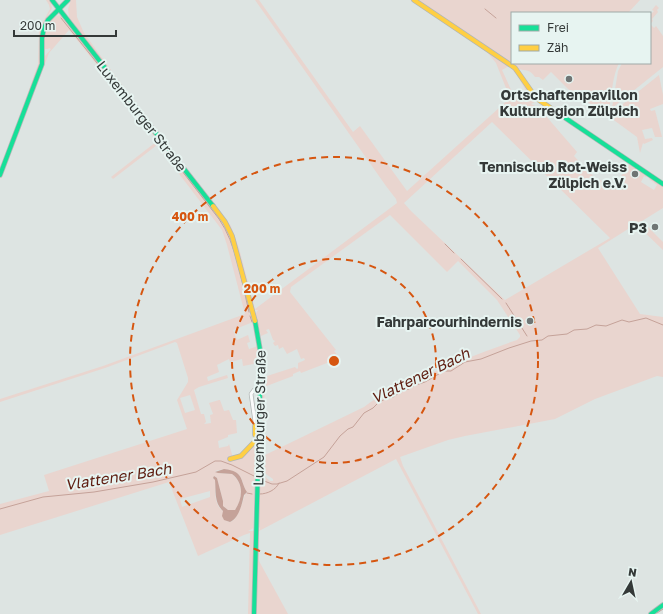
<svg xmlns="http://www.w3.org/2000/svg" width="663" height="614" font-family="'Golos Text',sans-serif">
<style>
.green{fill:#e9d5cf;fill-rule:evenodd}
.water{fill:#c5a299}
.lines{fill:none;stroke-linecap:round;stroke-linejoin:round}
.stream{stroke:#c5a299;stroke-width:1}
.street-casing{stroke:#b1b6b5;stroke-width:4.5}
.fast-casing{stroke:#b1b6b5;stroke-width:5.5}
.slow-casing{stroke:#b1b6b5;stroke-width:5.5}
.street{stroke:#fafbfb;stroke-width:3}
.fast{stroke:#16e098;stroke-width:4}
.slow{stroke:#ffcf43;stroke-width:4}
.ring{fill:none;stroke:#d65610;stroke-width:2;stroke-dasharray:7 5}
.poi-dot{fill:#6f7574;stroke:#e7f4f1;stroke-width:1.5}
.labels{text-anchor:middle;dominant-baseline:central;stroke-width:4;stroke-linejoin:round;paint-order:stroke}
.poi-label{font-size:14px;font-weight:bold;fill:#343938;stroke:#e7f4f1;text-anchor:end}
.street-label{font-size:14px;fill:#343938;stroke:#e7f4f1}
.water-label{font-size:15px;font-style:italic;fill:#5e1d10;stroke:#e7f4f1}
.centre{fill:#d65610;stroke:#e7f4f1;stroke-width:2}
.ring-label{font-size:12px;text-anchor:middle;font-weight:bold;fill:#d65610;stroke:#e7f4f1;stroke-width:4;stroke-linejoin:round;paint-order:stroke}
</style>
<rect width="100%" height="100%" fill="#dde4e2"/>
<g class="green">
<polygon points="46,0 50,0 52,8 43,25 40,65 16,127 38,64 39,29 50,9 49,5"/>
<path d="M 71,0 L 76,0 L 77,17 L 84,33 L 111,70 L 231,226 L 239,248 L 255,309 L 397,203 L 396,199 L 386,186 L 255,0 L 259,0 L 353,132 L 360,126 L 407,191 L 510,98 L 496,63 L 487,52 L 410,0 L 412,0 L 513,68 L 531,94 L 537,101 L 531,104 L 539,108 L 577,152 L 574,156 L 597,180 L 599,179 L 603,182 L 603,186 L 605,182 L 608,184 L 607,187 L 609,189 L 612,186 L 613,187 L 630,164 L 647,176 L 646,177 L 644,176 L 641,182 L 654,190 L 657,185 L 649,179 L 650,177 L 663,185 L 663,208 L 642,221 L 663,242 L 663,250 L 636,224 L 598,248 L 640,314 L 663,317 L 663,377 L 657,376 L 595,399 L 555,419 L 465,436 L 448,440 L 400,457 L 403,466 L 481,614 L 478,614 L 396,459 L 259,531 L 259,561 L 288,614 L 255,614 L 259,531 L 260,528 L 258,527 L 260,475 L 262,474 L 270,481 L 273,481 L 273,479 L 263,472 L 260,465 L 262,413 L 264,402 L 262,397 L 263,382 L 267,376 L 295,367 L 297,369 L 298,368 L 298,363 L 305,360 L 304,358 L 301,359 L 297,349 L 287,354 L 283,347 L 279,349 L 278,345 L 275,346 L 273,343 L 275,341 L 273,340 L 269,329 L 266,330 L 268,333 L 261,336 L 255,315 L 258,310 L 253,310 L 233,236 L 69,17 L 68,9 ZM 509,66 L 517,75 L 526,91 L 516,91 L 512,92 L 502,70 ZM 492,122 L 610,238 L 505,300 L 411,211 L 404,203 ZM 390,215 L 447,272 L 458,261 L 497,300 L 520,335 L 520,337 L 517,340 C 482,352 448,365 414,381 C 397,388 379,395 364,407 L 263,456 L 265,411 L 264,387 L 293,376 L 293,374 L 300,371 L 301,373 L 340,358 L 334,351 L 336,350 L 290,292 L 291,287 Z"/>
<path d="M 415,0 L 640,0 L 628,13 L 512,13 L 512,63 L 619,63 C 613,74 611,97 609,111 L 607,115 L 568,89 L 551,72 L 543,80 L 539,77 L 535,77 C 530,69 526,71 518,69 L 467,33 Z"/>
<polygon points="656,5 659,8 657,10 658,12 652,19 653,21 650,24 654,28 656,26 663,36 663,67 612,108 618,71 622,63 650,63 650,15 654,11 652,10"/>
<path d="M 59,15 L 63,17 L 158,138 L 158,141 L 155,144 L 163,144 L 219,217 L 228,231 L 231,239 L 250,311 L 249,313 L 252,316 L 253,322 L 233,330 L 237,340 L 248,335 L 250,342 L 247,343 L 249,349 L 258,346 L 259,363 L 243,366 L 242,359 L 230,362 L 229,359 L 217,365 L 219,372 L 207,377 L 208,381 L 227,375 L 228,378 L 199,387 L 194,390 L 201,414 L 204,414 L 206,422 L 204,424 L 211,423 L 210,415 L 213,414 L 209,403 L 219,400 L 220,400 L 224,411 L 229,410 L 233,420 L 236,420 L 237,433 L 228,435 L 228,437 L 218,441 L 219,448 L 228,446 L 229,444 L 233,458 L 241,455 L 254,442 C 247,451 240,458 229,458 L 229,460 C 241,458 249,452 256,441 L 253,528 L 252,529 L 248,531 L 255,531 L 252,614 L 248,614 L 250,533 L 244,535 L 198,556 L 169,482 L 0,535 L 0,504 L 49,491 L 44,475 L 187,429 L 177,400 L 188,382 L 188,378 L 177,343 L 175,342 L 105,368 L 0,402 L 0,399 L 103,366 L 245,314 L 227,245 L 222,230 L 157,145 L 113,179 L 111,177 L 156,142 L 157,140 L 69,30 L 49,53 L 0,181 L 42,69 L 45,56 L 51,49 L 49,48 L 48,49 L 45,49 C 44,35 43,21 59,15 ZM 190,395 L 195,410 L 185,413 L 180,398 ZM 224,469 C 246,473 239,479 247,493 L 245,494 C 243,502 240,510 236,517 C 231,526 222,521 223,511 C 213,504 216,491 215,480 L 213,478 L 214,476 L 217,478 L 223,501 L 223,506 L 228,510 L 235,510 C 243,498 244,484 232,474 L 218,473 L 215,471 ZM 210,491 L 210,497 L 182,507 L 180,499 Z"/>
<polygon points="659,75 663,95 663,104 650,109 651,111 655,110 662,137 655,137 652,128 642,130 645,139 652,138 653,140 644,144 643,143 640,153 637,137 611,118 613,112"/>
</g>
<path class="water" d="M 224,469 C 245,472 239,479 247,492 L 244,495 C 242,504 239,518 230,522 L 224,520 L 222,516 L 223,511 C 214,503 216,491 215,480 L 213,478 L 214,476 L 217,478 L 223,501 L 223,506 L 228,510 L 235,510 C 243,498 244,483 232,474 L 218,473 L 215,472 Z"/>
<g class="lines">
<g class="stream">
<polyline points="485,9 496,18"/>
<polyline points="61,18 157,138"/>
<path d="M 162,145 L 219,219 C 236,243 242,283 249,312"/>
<polyline points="445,244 454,253"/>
<polyline points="461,259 502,299"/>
<polyline points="506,303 527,336"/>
<polyline points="250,316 252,322"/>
<polyline points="259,479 272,484 277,484 287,481 324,457 340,436 348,429 353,427 364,413 373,408 378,403 385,399 393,397 402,391 409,389 413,386 425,382 444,371 451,371 465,362 481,359 509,348 531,341 542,340 548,336 567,334 574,330 587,329 596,325 606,326 622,320 629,322 646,318 663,325"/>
<polyline points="247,493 252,494"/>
<path d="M 260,494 C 267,494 276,490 279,483"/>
<polyline points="0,509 43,497 94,492 153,482 196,472 215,461 221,461 232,465 256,477"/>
<polyline points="657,613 663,609"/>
</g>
<defs>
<polyline id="street" points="258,424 255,422 251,394 254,390 261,391"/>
<g id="fast">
<polyline points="52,0 213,206"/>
<polyline points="555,111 663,184"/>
<polyline points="0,175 42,64 42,38 44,28 48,20 68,0"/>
<polyline points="254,614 261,355 255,321"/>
<polyline points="651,614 663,605"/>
</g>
<g id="slow">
<polyline points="414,0 515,68 536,98 555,111"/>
<polyline points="213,206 225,222 232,236 255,321"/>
<polyline points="230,459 241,456 259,437 255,435 255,426 260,423"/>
</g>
</defs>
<use href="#street" class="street-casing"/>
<use href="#fast" class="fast-casing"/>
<use href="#slow" class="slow-casing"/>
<use href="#street" class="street"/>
<use href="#fast" class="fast"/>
<use href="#slow" class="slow"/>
</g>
<g class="ring">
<circle cx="334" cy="361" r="102"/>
<circle cx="334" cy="361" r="204"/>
</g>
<g class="poi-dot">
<circle cx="569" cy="79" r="4"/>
<circle cx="635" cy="174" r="4"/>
<circle cx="655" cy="227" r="4"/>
<circle cx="530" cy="321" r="4"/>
</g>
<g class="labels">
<g class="poi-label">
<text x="569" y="94" text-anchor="middle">Ortschaftenpavillon<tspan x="569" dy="16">Kulturregion Zülpich</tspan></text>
<text x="627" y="166">Tennisclub Rot-Weiss<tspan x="627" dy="16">Zülpich e.V.</tspan></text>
<text x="647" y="227">P3</text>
<text x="522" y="321">Fahrparcourhindernis</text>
</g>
<g class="street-label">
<text transform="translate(142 116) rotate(52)">Luxemburger Straße</text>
<text transform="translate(259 418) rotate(-89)">Luxemburger Straße</text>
</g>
<g class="water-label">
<text transform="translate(420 375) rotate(-26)">Vlattener Bach</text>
<text transform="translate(118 476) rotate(-9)">Vlattener Bach</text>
</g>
</g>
<circle cx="334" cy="361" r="6" class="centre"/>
<g class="ring-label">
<text x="190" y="221">400 m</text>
<text x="262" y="293">200 m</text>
</g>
<rect x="511" y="12" width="140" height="52" fill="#e7f4f1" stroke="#9fa9a7"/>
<rect x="519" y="25" width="20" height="6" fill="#16e098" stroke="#9fa9a7"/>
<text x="547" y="32" font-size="12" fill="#343938">Frei</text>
<rect x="519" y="45" width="20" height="6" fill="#ffcf43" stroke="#9fa9a7"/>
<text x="547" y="52" font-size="12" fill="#343938">Zäh</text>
<g transform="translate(631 582) rotate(9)" stroke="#e7f4f1" stroke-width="3" paint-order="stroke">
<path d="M0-3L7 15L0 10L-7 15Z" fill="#343938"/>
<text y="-6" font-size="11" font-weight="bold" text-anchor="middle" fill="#343938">N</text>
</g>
<path d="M14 30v6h102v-6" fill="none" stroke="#343938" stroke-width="2"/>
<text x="20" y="30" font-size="12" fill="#343938" stroke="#e7f4f1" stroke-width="3" paint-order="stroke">200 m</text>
</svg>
